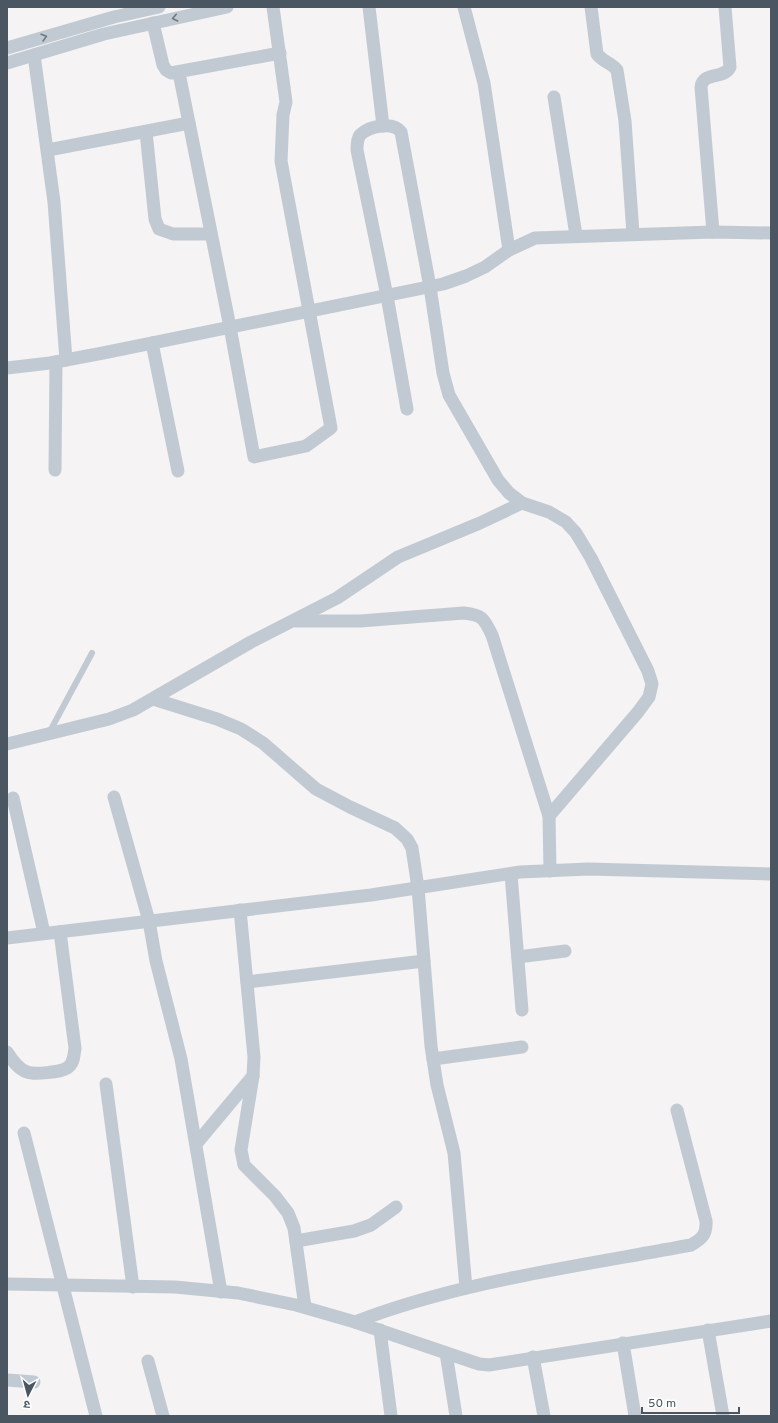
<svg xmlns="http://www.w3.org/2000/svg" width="778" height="1423" font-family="Overpass,'Noto Sans Devanagari',sans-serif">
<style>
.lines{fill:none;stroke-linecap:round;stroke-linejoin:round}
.service{stroke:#c1cad2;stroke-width:6}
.minor{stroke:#c1cad2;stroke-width:13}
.oneway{stroke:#6e7983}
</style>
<rect width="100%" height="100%" fill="#f5f3f3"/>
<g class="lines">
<polyline class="service" points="49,733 92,653"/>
<g class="minor">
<polyline points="369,7 383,126"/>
<polyline points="464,7 484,83 509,250"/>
<path d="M 591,7 L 597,54 C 603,62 612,63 617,70 L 625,121 L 633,234"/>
<polyline points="153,23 163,65 166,70 171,73 280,53"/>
<polyline points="7,48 114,17 159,7"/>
<polyline points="34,55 54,202 66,360"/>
<polyline points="7,63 104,34 227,7"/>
<polyline points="179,73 230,327 254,457 306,446 331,428 281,161 283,115 286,102 273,7"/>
<polyline points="554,97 576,235"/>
<polyline points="146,132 155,219 159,229 173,234 211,234"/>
<polyline points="48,150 189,123"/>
<path d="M 713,232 L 701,87 C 703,71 724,80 730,67 L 725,7"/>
<polyline points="152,343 178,471"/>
<polyline points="7,368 50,363 103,353 443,284 466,276 485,267 509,250 535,238 713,232 771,233"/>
<path d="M 407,409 L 387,296 L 357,150 C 357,145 357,139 360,135 C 369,126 393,121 401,132 L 430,287 L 443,373 L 449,395 L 498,480 L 509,493 L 522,503 L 549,512 L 566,522 L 576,533 L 591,558 L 648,671 L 652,684 L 649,697 L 638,712 L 549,816"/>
<polyline points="55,470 56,362"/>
<path d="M 296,621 L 360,621 L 464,613 C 483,615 484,619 492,635 L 549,816 L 550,871"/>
<polyline points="153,699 217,719 241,729 263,743 316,789 350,807 395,828 407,839 412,848 418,888 431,1046 437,1085 454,1153 466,1288"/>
<polyline points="7,744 109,719 133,710 251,642 337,598 398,557 480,523 522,503"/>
<polyline points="114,797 149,921 156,961 181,1059 221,1292"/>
<polyline points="13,798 44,933"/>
<polyline points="511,874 522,1010"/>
<polyline points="240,910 254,1057 253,1076 241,1150 244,1165 275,1196 288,1213 294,1228 305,1307"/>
<polyline points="7,938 371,895 520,872 588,869 771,874"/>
<polyline points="518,957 565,951"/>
<polyline points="247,982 424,961"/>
<path d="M 7,1052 C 12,1060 18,1069 27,1072 C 34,1075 61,1072 67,1068 C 74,1064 74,1055 75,1048 L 60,932"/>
<polyline points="433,1059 522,1047"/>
<polyline points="106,1084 133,1287"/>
<polyline points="24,1133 96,1416"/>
<polyline points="196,1144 253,1076"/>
<polyline points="296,1241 354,1231 371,1225 396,1207"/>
<polyline points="7,1284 175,1287 238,1293 296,1305 355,1322 479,1364 489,1365 771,1321"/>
<path d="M 355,1322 C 462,1281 579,1266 691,1245 C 702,1239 707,1234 706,1221 L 677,1110"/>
<polyline points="380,1330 391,1416"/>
<polyline points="708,1330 723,1416"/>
<polyline points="623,1343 635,1416"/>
<polyline points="446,1353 456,1416"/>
<polyline points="533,1357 544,1416"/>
<polyline points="148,1361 163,1416"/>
<polyline points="7,1380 34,1382"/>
</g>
</g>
<defs><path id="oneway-chevron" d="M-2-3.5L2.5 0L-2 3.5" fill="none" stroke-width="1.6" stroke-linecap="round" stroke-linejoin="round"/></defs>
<g class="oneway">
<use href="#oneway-chevron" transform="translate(175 18) rotate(168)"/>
<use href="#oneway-chevron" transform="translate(44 37) rotate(-16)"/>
</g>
<rect width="778" height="1423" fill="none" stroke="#4a5661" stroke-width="16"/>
<g transform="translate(28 1395) rotate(186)" stroke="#ffffff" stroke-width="3" paint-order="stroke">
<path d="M0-3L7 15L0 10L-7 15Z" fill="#4a5661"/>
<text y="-6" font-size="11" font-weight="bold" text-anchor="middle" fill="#4a5661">उ</text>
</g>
<path d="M642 1407v6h97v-6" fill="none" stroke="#4a5661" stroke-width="2"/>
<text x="648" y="1407" font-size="12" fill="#4a5661" stroke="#ffffff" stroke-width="3" paint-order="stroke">50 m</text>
</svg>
